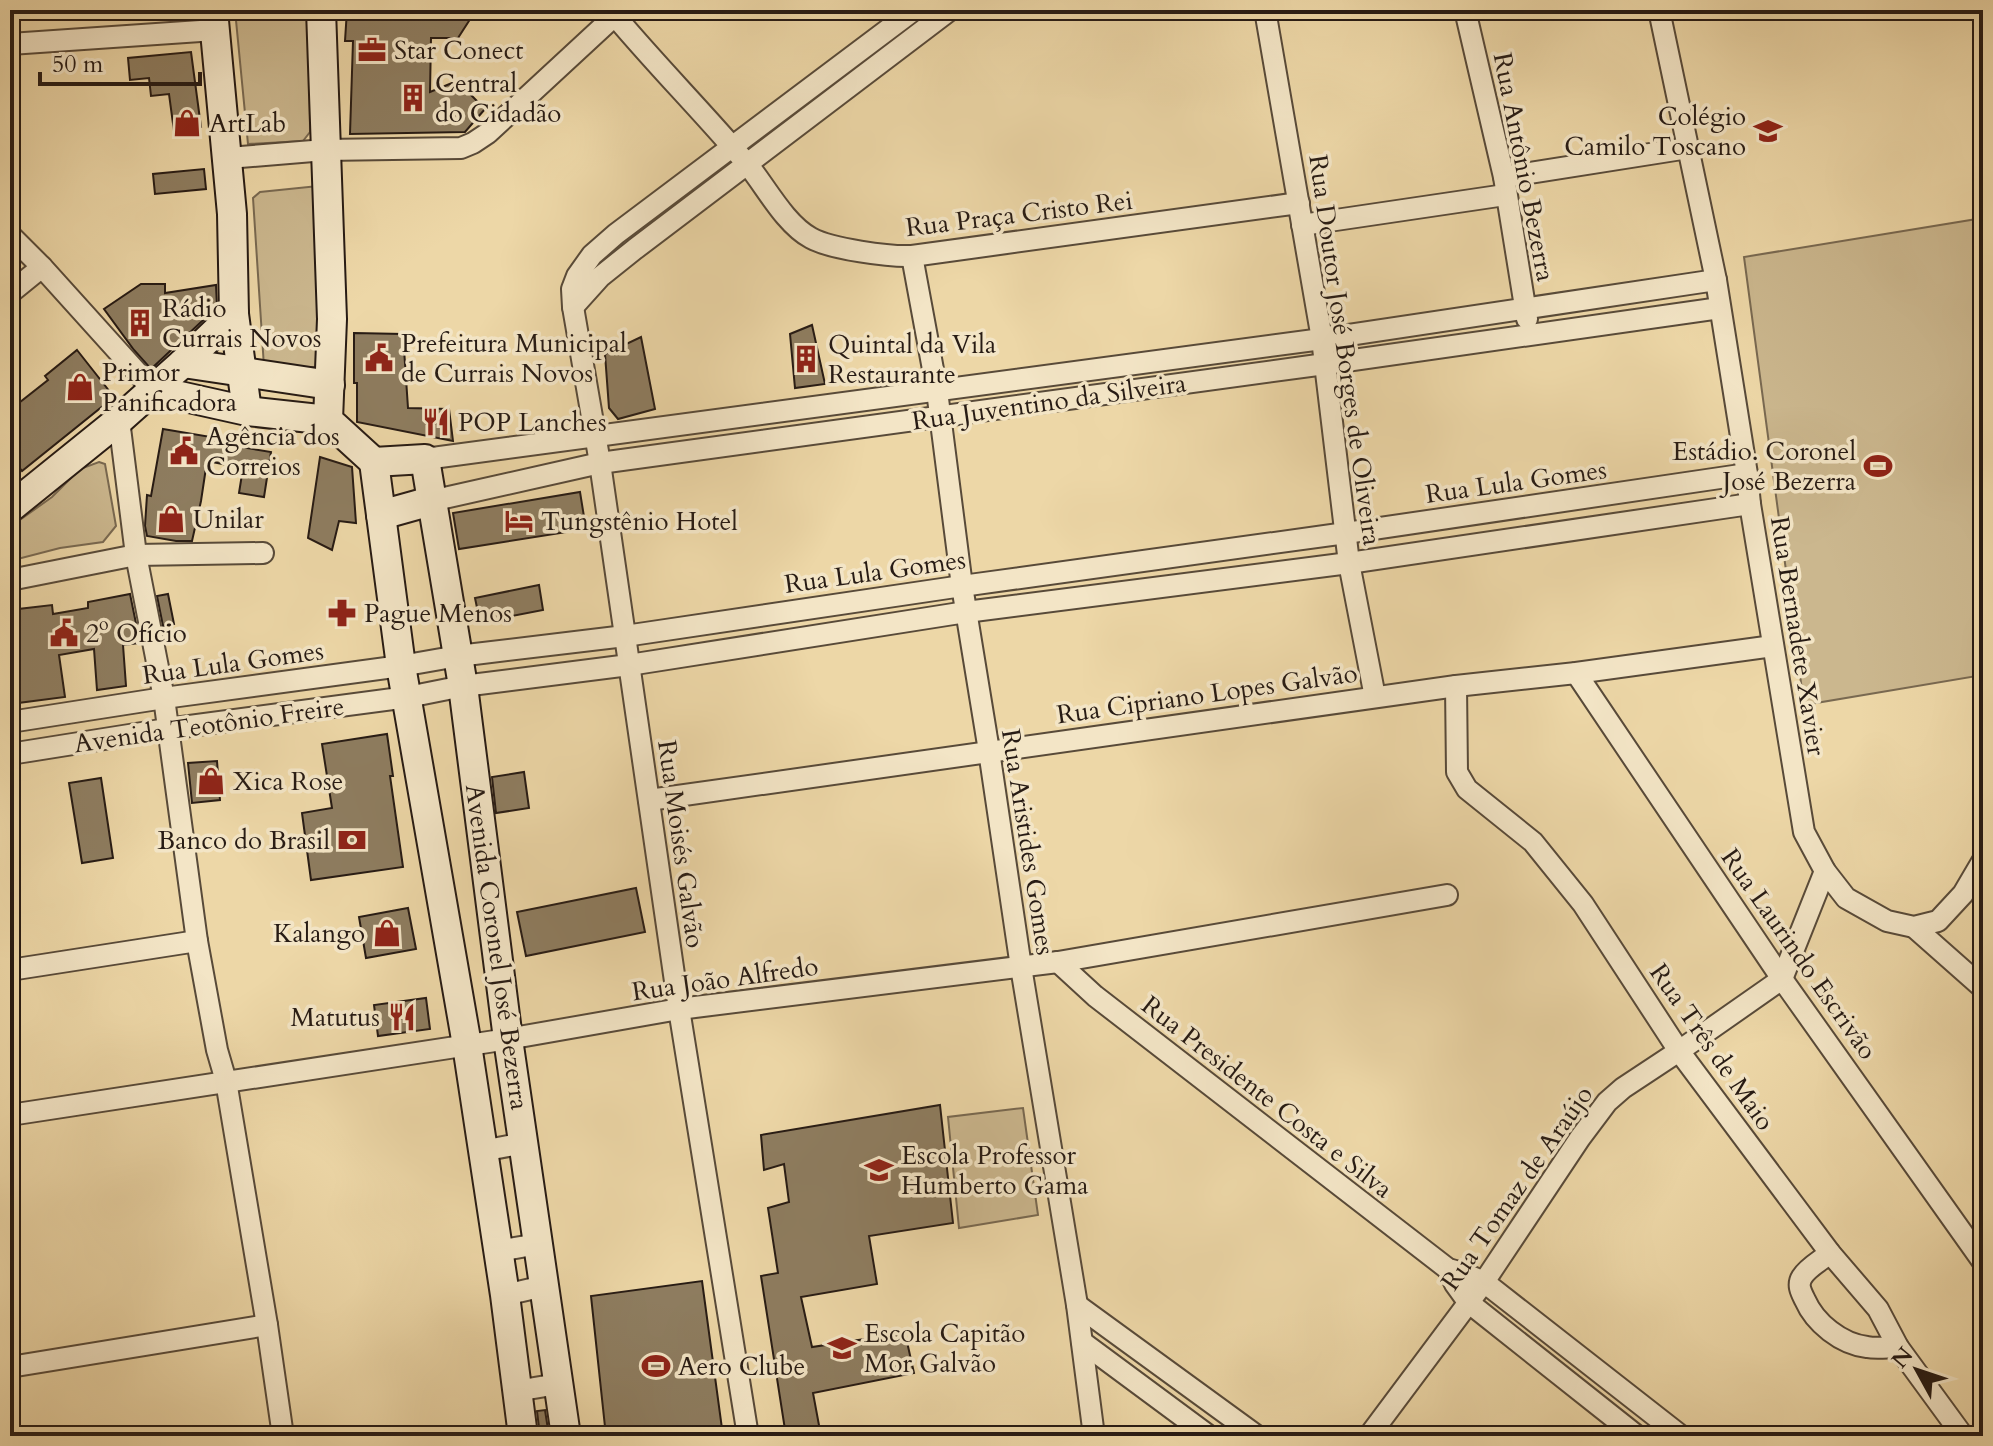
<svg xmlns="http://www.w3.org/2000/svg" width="1993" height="1446" font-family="Cardo,serif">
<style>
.green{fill:#cbb78e;stroke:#796951;stroke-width:2}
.building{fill:#8e7d60;stroke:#271b14;stroke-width:2}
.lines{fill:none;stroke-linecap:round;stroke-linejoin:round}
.street-casing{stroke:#584a39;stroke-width:24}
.secondary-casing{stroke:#271b14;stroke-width:32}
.street{stroke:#f3e5c6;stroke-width:20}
.secondary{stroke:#f3e5c6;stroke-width:28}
.labels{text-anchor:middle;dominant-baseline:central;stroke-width:7;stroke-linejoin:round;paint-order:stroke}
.poi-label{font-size:26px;fill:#271b14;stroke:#f3e5c6;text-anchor:start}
.street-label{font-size:26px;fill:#271b14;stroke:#f3e5c6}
</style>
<rect width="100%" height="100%" fill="#edd7a7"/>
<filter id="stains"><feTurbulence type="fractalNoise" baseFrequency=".0025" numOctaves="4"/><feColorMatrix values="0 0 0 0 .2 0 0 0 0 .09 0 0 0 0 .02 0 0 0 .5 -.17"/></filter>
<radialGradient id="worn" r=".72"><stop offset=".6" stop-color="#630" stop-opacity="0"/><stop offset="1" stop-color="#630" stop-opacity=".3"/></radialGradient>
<g class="green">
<polygon points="235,10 309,10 310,132 303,141 248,144"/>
<polygon points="318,186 324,193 317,367 264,367 253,198 260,192"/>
<polygon points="1983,218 1983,675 1804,705 1744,257"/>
<polygon points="99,462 105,464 116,526 103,542 60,548 10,561 10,527 52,497 80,469"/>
<polygon points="1023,1108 1038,1215 959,1228 948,1117"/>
</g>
<g class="building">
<polygon points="347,10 476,10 458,38 431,38 430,92 457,81 485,109 465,132 350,134 353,41 345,41"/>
<polygon points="191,52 201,127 174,131 169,94 151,96 149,78 130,80 128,58"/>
<polygon points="204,169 206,189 155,194 153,174"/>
<polygon points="141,284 165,284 165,293 216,285 217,307 151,369 134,350 104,309"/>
<polygon points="812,325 825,384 795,388 790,334"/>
<polygon points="354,333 403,334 408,408 449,409 453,441 357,422 357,383 354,383"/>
<polygon points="641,337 655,409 618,419 609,408 605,354"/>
<polygon points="77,350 114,397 22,471 10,455 10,410 48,380 45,376"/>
<polygon points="163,429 211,437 211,442 271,452 264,497 239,493 243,468 207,461 201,501 192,541 176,541 147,536 145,526 147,495 151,496"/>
<polygon points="320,457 352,467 356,523 339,521 332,550 308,538"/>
<polygon points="580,492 586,529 459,549 453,513"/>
<polygon points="539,585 543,610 480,622 475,598"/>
<polygon points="130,594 140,643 123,645 126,686 97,690 94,649 59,655 65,697 10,704 10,610 52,605 53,614 88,608 88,602"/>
<polygon points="168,594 174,624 163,626 157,596"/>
<polygon points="387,734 393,776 390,776 403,867 311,880 302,813 332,808 322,744"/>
<polygon points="217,761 220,800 192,803 188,763"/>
<polygon points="524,772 529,808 496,813 492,777"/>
<polygon points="101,778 113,858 82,863 69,783"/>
<polygon points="636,888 645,932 526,956 517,912"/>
<polygon points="408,908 416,949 366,958 359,917"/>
<polygon points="426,998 430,1029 378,1036 374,1005"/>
<polygon points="940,1105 953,1223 869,1236 877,1284 801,1297 812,1347 905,1333 914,1373 813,1393 821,1436 786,1436 761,1276 778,1273 768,1208 789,1202 784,1164 764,1170 761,1135"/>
<polygon points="702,1281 723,1436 606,1436 591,1296"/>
<polygon points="545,1410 549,1436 540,1436 537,1411"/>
</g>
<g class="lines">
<defs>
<g id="street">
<path d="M 610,10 C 654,63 703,112 748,165 C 766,187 785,224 811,238 C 831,249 889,257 912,256 L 1299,203"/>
<polyline points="1265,10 1322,339 1349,563 1375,697"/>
<polyline points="1465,10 1504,177 1527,319"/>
<polyline points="1659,10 1716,280 1747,474 1750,504 1804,832 1825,871 1846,898 1887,921 1914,927 1938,921 1963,894 1983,860"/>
<polyline points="10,44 215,30"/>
<polyline points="228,158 325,150 461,148 473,143 488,133 621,10"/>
<polyline points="1504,177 1688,148"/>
<polyline points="1302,225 1505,195"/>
<polyline points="10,235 42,267 153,390"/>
<polyline points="912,256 937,391 962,586 989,751 1021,967 1077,1305 1094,1436"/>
<polyline points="10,293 42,267"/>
<polyline points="573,307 600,277 635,249 950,10"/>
<polyline points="119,420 136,555 164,698 197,941 217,1050 226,1081 267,1325 283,1436"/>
<polyline points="425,459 1322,339 1716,280"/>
<polyline points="431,501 600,463 1325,364 1720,308"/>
<polyline points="10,580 136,555 263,553"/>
<polyline points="1576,673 1782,979 1983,1262"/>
<polyline points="1456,686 1457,772 1467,789 1533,842 1583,904 1679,1051 1830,1253 1878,1309 1898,1347 1963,1436"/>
<polyline points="10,722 164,698 401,666 458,656 625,636 962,586 1346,533 1747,474"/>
<polyline points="10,754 167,729 408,697 463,686 629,665 966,612 1349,563 1750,504"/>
<polyline points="649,800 1456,686 1576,673 1773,646"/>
<polyline points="1914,927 1983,988"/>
<polyline points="1058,962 1095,996 1448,1269 1463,1273 1484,1282 1681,1436"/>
<polyline points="10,970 197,941"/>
<polyline points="10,1115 508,1039 679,1009 1058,962 1447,895"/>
<polyline points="482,1151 524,1143"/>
<polyline points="498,1251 538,1244"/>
<path d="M 1830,1253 C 1822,1260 1808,1267 1802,1277 C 1797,1285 1801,1292 1805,1300 C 1815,1323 1841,1344 1867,1347 C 1877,1349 1888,1347 1898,1347"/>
<polyline points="1448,1269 1455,1284 1468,1302 1637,1436"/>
<polyline points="505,1295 544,1286"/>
<polyline points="1077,1305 1257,1436"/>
<polyline points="1082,1342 1209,1436"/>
<polyline points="10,1367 267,1325"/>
<polyline points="516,1391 558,1384"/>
<polyline points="748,1436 679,1009 600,463 573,307 572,289 577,276 592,255 616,234 914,10"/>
<polyline points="1369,1436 1484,1282 1580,1138 1607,1102 1623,1088 1679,1051 1782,979 1825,871"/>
</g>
<g id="secondary">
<polyline points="213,10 232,214 234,314 247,411"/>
<polyline points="321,10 332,319 328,420 374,462"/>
<polyline points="183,363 330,385"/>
<polyline points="153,390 247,411 328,420"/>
<polyline points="374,462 425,459 463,686 508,1039 566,1436"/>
<polyline points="374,462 401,666 467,1045 505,1295 523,1436"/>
<polyline points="10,508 119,420 183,363 234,314"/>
<polyline points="381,515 431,501"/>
</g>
</defs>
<use href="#street" class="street-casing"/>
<use href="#secondary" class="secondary-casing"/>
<use href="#street" class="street"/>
<use href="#secondary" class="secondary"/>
</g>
<defs>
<symbol id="office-bare" viewBox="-9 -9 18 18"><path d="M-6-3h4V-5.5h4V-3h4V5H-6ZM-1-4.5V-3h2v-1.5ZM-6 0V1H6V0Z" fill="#8f2418" stroke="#f3e5c6" stroke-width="2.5" paint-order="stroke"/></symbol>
<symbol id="building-bare" viewBox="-9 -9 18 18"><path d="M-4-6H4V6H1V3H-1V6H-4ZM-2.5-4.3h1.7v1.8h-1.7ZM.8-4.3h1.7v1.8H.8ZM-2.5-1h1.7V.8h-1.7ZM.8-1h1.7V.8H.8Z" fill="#8f2418" stroke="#f3e5c6" stroke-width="2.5" paint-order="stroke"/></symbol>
<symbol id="shop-bare" viewBox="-9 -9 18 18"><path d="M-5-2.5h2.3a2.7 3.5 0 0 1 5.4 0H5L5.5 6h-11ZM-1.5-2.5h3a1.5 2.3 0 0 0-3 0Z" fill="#8f2418" stroke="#f3e5c6" stroke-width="2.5" paint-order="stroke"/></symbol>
<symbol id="university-bare" viewBox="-9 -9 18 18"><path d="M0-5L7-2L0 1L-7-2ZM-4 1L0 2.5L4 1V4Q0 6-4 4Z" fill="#8f2418" stroke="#f3e5c6" stroke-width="2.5" paint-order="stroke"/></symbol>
<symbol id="civic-bare" viewBox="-9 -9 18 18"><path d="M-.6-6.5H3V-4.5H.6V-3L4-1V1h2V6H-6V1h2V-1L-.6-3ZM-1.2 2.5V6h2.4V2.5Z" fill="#8f2418" stroke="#f3e5c6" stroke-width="2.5" paint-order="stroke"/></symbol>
<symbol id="restaurant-bare" viewBox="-9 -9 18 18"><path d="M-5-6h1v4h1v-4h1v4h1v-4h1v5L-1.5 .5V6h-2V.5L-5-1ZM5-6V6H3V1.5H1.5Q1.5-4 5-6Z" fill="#8f2418" stroke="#f3e5c6" stroke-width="2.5" paint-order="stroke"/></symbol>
<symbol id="stadium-bare" viewBox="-9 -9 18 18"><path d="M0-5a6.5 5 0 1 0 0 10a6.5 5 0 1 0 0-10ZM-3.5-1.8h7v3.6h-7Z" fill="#8f2418" stroke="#f3e5c6" stroke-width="2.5" paint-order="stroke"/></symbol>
<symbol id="hotel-bare" viewBox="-9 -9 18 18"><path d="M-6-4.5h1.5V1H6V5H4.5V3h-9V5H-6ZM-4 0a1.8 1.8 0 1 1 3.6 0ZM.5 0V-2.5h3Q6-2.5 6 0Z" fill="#8f2418" stroke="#f3e5c6" stroke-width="2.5" paint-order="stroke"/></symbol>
<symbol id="pharmacy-bare" viewBox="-9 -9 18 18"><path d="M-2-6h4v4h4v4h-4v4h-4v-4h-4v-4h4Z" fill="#8f2418" stroke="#f3e5c6" stroke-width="2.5" paint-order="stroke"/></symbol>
<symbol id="bank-bare" viewBox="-9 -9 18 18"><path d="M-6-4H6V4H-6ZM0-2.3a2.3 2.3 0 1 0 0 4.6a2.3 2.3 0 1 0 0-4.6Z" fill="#8f2418" stroke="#f3e5c6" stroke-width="2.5" paint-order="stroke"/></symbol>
<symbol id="school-bare" viewBox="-9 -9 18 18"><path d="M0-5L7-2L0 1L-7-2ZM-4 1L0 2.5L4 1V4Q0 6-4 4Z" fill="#8f2418" stroke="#f3e5c6" stroke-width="2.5" paint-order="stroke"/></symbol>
</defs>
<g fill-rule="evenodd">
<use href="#office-bare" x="352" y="30" width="40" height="40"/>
<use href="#building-bare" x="393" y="78" width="40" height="40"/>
<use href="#shop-bare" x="167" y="103" width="40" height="40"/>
<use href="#university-bare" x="1748" y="111" width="40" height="40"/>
<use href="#building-bare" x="120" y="303" width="40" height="40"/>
<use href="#civic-bare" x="359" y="338" width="40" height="40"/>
<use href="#building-bare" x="786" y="339" width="40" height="40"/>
<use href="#shop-bare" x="60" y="367" width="40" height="40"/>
<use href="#restaurant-bare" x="416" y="402" width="40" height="40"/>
<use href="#civic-bare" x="164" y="431" width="40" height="40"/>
<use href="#stadium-bare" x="1858" y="446" width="40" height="40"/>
<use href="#shop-bare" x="151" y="499" width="40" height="40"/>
<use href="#hotel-bare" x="499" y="501" width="40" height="40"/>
<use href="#pharmacy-bare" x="322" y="593" width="40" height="40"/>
<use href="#civic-bare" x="44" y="613" width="40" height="40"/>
<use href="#shop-bare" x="191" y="761" width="40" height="40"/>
<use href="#bank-bare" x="332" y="820" width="40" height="40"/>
<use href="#shop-bare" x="367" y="913" width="40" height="40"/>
<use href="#restaurant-bare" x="382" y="997" width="40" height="40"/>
<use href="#school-bare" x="859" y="1150" width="40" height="40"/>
<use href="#school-bare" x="822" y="1328" width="40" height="40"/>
<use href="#stadium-bare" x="636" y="1346" width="40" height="40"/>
</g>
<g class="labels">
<g class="poi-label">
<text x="394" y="50">Star Conect</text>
<text x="435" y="83">Central<tspan x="435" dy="30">do Cidadão</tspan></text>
<text x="1746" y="116" text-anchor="end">Colégio<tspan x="1746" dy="30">Camilo Toscano</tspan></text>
<text x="209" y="123">ArtLab</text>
<text x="162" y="308">Rádio<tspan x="162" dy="30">Currais Novos</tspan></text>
<text x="401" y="343">Prefeitura Municipal<tspan x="401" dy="30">de Currais Novos</tspan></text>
<text x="828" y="344">Quintal da Vila<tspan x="828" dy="30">Restaurante</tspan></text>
<text x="102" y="372">Primor<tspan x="102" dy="30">Panificadora</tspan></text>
<text x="458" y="422">POP Lanches</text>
<text x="206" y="436">Agência dos<tspan x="206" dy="30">Correios</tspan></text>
<text x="1856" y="451" text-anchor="end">Estádio. Coronel<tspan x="1856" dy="30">José Bezerra</tspan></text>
<text x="193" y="519">Unilar</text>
<text x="541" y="521">Tungstênio Hotel</text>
<text x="364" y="613">Pague Menos</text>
<text x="86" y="633">2º Ofício</text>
<text x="233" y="781">Xica Rose</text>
<text x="330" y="840" text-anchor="end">Banco do Brasil</text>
<text x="365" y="933" text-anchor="end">Kalango</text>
<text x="380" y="1017" text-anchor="end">Matutus</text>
<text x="901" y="1155">Escola Professor<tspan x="901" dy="30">Humberto Gama</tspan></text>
<text x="864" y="1333">Escola Capitão<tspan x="864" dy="30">Mor Galvão</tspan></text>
<text x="678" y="1366">Aero Clube</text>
</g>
<g class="street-label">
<text transform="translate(1524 167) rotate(79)">Rua Antônio Bezerra</text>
<text transform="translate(1019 214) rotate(-7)">Rua Praça Cristo Rei</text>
<text transform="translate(1345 350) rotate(82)">Rua Doutor José Borges de Oliveira</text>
<text transform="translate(1049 402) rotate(-8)">Rua Juventino da Silveira</text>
<text transform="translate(1516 482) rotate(-8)">Rua Lula Gomes</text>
<text transform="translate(875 572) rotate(-8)">Rua Lula Gomes</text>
<text transform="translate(1798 636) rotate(81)">Rua Bernadete Xavier</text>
<text transform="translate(233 663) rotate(-8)">Rua Lula Gomes</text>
<text transform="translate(1207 694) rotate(-8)">Rua Cipriano Lopes Galvão</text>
<text transform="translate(209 725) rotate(-8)">Avenida Teotônio Freire</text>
<text transform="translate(1028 842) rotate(81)">Rua Aristides Gomes</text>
<text transform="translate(681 844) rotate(82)">Rua Moisés Galvão</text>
<text transform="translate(497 947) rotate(82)">Avenida Coronel José Bezerra</text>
<text transform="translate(1799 954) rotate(55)">Rua Laurindo Escrivão</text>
<text transform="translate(725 979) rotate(-8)">Rua João Alfredo</text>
<text transform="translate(1712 1047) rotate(55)">Rua Três de Maio</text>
<text transform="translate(1267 1097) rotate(38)">Rua Presidente Costa e Silva</text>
<text transform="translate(1517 1188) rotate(-55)">Rua Tomaz de Araújo</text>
</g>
</g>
<rect width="1993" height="1446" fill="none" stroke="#edd7a7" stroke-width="40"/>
<rect x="12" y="12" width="1969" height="1422" fill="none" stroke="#271b14" stroke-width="4"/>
<rect x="20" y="20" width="1953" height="1406" fill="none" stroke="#271b14" stroke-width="2"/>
<g transform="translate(1917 1370) rotate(310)" stroke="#f3e5c6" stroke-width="6" paint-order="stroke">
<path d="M0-6L14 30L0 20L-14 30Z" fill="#271b14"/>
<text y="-12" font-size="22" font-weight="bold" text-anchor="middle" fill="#271b14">N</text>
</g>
<path d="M40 72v12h160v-12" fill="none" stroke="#271b14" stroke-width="4"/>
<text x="52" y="72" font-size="24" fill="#271b14" stroke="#f3e5c6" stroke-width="6" paint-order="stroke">50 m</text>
<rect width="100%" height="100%" filter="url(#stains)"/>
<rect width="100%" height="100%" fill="url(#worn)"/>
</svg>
